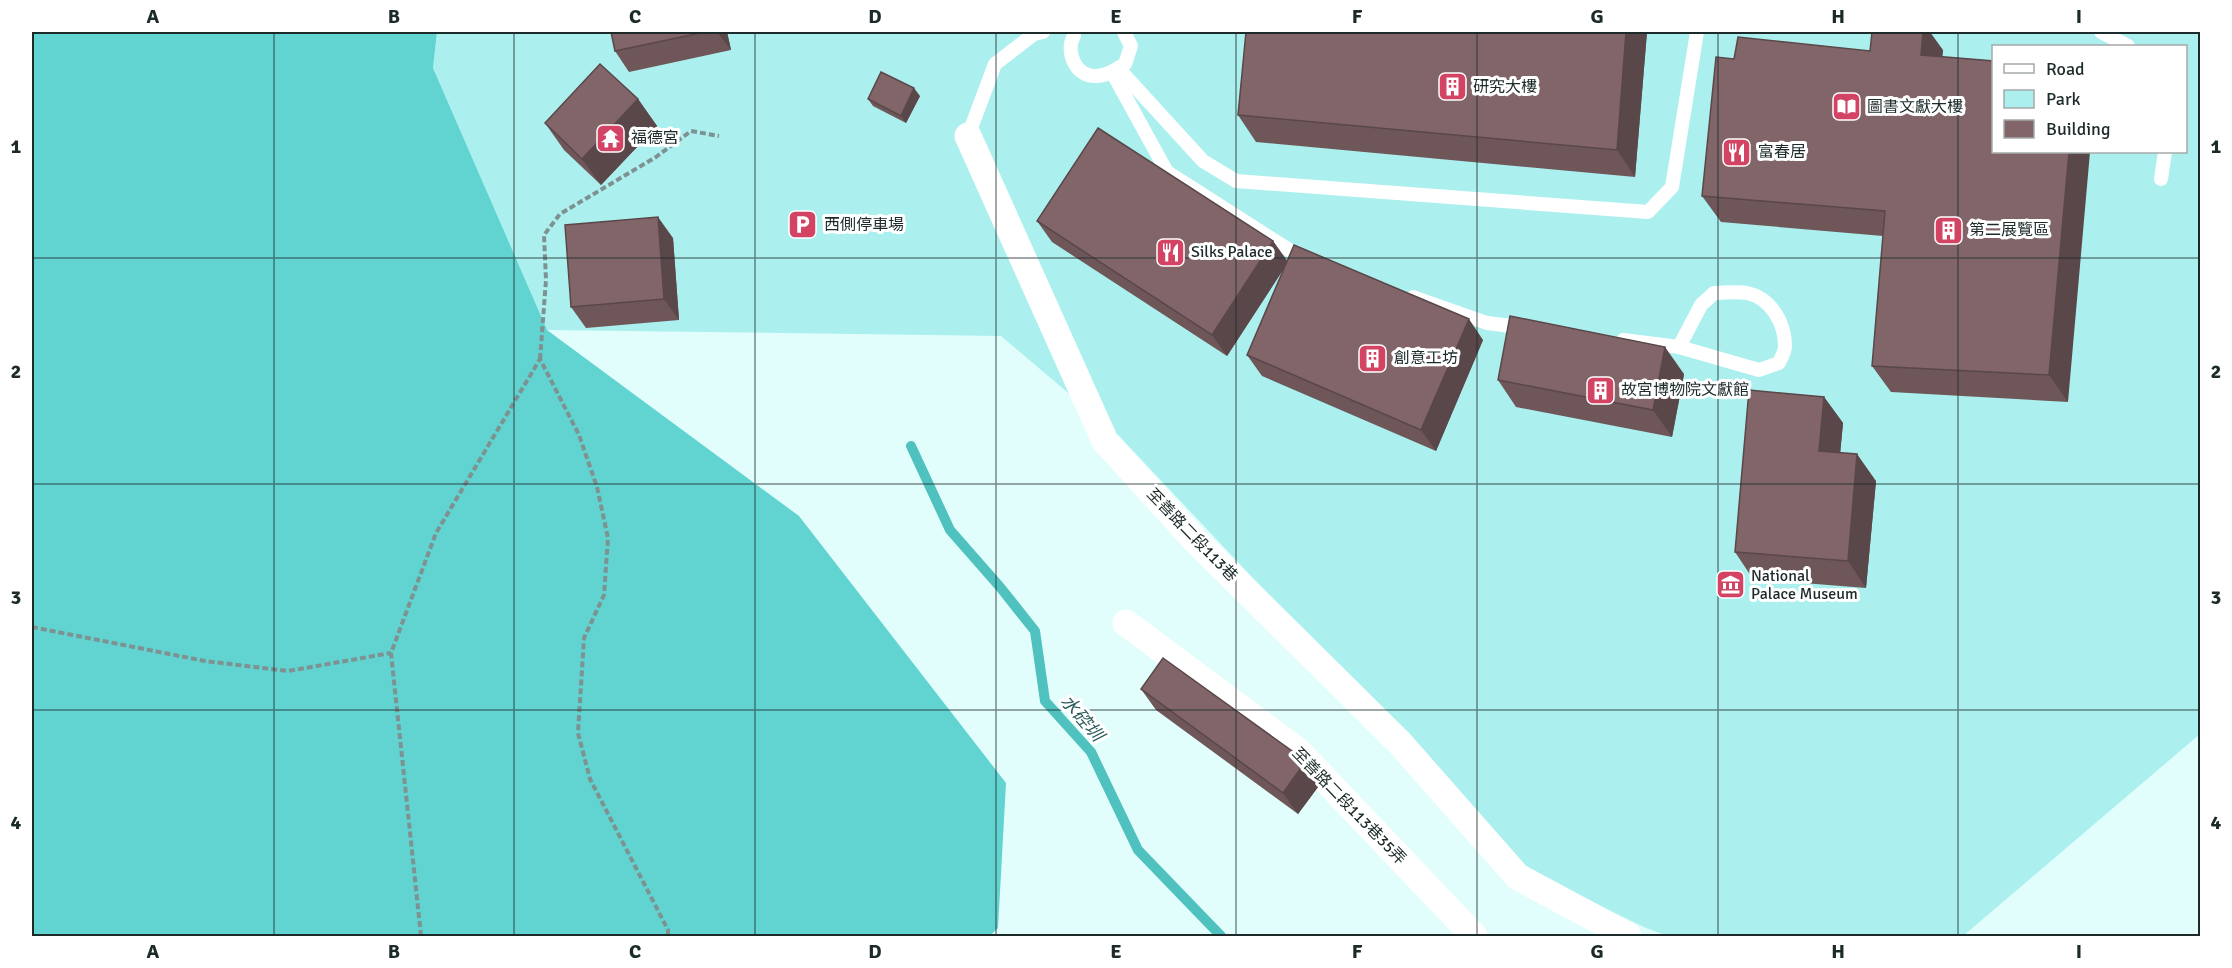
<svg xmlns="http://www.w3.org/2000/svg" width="2232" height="968" font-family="Signika,'Noto Sans TC',sans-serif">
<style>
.green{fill:#abf0ee;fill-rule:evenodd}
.forest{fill:#61d3d1}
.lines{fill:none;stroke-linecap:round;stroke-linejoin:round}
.stream{stroke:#4fc2c0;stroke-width:10}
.path{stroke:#7d9291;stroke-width:4;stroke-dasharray:6 3;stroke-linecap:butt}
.service{stroke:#fff;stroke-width:14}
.minor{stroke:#fff;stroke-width:27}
.wall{fill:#6f5759}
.shaded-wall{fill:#5a4749}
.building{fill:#816568;stroke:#5a4749;stroke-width:1.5}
.grid{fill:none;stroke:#1c2a29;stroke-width:1.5;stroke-opacity:0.55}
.labels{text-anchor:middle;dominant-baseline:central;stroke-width:6;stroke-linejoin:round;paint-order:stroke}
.poi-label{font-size:16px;fill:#1c2a29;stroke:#fff;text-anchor:start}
.street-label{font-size:16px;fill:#1c2a29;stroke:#fff}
.water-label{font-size:18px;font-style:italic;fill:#2b5c5b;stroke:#fff}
.neatline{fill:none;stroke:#1c2a29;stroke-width:2}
.grid-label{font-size:20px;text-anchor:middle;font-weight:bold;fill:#1c2a29}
</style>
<rect width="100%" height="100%" fill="#e1fefc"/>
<path class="green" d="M 437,32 L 2200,32 L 2200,734 L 1963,936 L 1668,936 L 1646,928 L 1530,872 L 1119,436 L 1001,336 L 546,330 L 433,68 ZM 1994,46 L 2186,46 L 2186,152 L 1994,152 Z"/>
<polygon class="forest" points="32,32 437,32 433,68 547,330 799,516 1006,783 998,928 990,936 32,936"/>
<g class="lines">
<polyline class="stream" points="911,446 950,530 1000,587 1035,631 1045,701 1091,752 1138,850 1221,936"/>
<g class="path">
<polyline points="540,359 546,280 544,235 560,214 656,157 691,131 719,136"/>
<polyline points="32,627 205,661 288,671 391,653"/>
<polyline points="421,936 391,653 436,533 540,359 579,435 597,487 608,538 604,595 584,638 578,733 590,779 668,930 668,936"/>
</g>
<g class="service">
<polyline points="2101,32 2128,46"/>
<path d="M 1074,36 C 1065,50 1075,76 1094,76 C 1105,77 1116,70 1125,64 L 1131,46 L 1124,32"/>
<polyline points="1118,68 1203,161 1236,181 1648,212 1672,187 1697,32"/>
<polyline points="1112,72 1167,172 1294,253 1308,258"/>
<polyline points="968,136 995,64 1034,34 1043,32"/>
<polyline points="2161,179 2165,152"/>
<polyline points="1413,297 1487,323 1527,328"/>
<path d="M 1623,340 L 1679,347 L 1759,370 L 1779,363 C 1781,358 1785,352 1785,346 C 1785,323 1771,298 1747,293 C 1737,291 1724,293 1714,293 L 1701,305 L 1679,347"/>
</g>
<g class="minor">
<polyline points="968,136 1105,441 1196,541 1399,742 1518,877 1628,936"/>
<polyline points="1126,623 1298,751 1474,936"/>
</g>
</g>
<g class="wall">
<polygon points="611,32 727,32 731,50 629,72 615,51"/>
<polygon points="1246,32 1647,32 1635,177 1256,142 1238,115"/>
<polygon points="1943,50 1942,57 2068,402 1891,392 1872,366 1883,236 1721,222 1702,196 1734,59 1870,51"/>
<polygon points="920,96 906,123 873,106 868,99"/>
<polygon points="638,99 657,126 601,185 564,150 545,123"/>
<polygon points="1037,221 1273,241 1287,261 1483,340 1436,451 1262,376 1247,355 1285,267 1227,356 1052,242"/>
<polygon points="673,238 679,320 586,328 571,307"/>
<polygon points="1684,374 1672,437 1516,407 1498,380"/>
<polygon points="1824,397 1843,423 1840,453 1876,481 1866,588 1753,579 1735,552"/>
<polygon points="1141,689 1321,783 1298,814 1156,710"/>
</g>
<g class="shaded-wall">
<polygon points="717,32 727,32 731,50"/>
<polygon points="1626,32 1647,32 1635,177 1617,150"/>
<polygon points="1923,32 1930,32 1943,50 1940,82 1921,55"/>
<polygon points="914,88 920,96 906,123 901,116"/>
<polygon points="638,99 657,126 601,185 582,159"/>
<polygon points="2069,152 2090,152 2068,402 2049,375"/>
<polygon points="658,217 673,238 679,320 664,299"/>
<polygon points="1273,241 1288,262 1227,356 1212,335"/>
<polygon points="1469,319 1483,340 1436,451 1421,430"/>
<polygon points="1665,347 1684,374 1672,437 1653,410"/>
<polygon points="1824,397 1843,423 1838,477 1819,451"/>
<polygon points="1857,454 1876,481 1866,588 1848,561"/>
<polygon points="1306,761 1321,783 1298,814 1283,793"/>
</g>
<g class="building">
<polygon points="611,32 705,32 615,51"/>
<polygon points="1246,32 1626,32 1617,150 1238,115"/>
<polygon points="1872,32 1923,32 1921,55 1994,61 1994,152 2069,152 2049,375 1872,366 1885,211 1702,196 1716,57 1734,59 1738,37 1870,51"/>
<polygon points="600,64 638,99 582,159 545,123"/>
<polygon points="881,72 914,88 901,116 868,99"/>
<polygon points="1098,128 1273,241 1212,335 1037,221"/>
<polygon points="658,217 664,299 571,307 565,225"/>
<polygon points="1294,245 1469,319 1421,430 1247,355"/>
<polygon points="1510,316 1665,347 1653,410 1498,380"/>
<polygon points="1749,390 1824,397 1819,451 1857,454 1848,561 1735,552"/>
<polygon points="1163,658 1306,761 1283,793 1141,689"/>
</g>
<path class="grid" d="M 274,32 L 274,936M 514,32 L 514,936M 755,32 L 755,936M 996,32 L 996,936M 1236,32 L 1236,936M 1477,32 L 1477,936M 1718,32 L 1718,936M 1958,32 L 1958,936M 32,258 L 2200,258M 32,484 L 2200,484M 32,710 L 2200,710"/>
<defs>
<symbol id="building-square" viewBox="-11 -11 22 22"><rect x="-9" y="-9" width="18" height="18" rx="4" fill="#d34363" stroke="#fff"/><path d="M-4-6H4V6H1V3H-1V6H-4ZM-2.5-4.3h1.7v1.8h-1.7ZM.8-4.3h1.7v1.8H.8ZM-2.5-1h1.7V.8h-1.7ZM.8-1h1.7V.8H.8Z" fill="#fff"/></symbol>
<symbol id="library-square" viewBox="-11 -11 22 22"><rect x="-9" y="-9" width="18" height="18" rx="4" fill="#d34363" stroke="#fff"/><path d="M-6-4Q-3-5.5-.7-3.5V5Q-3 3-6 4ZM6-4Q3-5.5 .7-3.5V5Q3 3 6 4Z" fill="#fff"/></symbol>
<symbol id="temple-square" viewBox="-11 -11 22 22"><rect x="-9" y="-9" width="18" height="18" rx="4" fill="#d34363" stroke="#fff"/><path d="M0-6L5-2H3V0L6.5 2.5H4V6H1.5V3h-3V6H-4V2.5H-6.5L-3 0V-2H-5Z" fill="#fff"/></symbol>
<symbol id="restaurant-square" viewBox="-11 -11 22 22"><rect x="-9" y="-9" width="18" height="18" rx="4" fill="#d34363" stroke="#fff"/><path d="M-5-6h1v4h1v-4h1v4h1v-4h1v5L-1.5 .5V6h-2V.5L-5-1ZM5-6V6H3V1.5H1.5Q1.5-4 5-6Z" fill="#fff"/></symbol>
<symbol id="parking-square" viewBox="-11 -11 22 22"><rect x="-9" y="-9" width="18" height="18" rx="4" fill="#d34363" stroke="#fff"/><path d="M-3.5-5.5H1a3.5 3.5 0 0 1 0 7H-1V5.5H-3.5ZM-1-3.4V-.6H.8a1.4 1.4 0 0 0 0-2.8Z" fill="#fff"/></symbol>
<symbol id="museum-square" viewBox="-11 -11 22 22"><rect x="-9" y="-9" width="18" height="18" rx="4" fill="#d34363" stroke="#fff"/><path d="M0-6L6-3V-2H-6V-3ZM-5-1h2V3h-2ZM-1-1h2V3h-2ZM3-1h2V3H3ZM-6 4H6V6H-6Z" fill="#fff"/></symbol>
</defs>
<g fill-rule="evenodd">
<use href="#building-square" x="1436" y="70" width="33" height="33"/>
<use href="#library-square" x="1830" y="90" width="33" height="33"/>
<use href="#temple-square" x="594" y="122" width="33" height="33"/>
<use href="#restaurant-square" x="1720" y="136" width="33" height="33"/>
<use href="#parking-square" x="786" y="208" width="33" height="33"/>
<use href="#building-square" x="1932" y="214" width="33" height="33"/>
<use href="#restaurant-square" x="1154" y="236" width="33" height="33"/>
<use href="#building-square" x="1356" y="342" width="33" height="33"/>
<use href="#building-square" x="1584" y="374" width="33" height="33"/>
<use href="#museum-square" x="1714" y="568" width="33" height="33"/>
</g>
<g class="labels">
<g class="poi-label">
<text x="1473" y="87">研究大樓</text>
<text x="1867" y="107">圖書文獻大樓</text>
<text x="631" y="138">福德宮</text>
<text x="1758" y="152">富春居</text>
<text x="824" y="225">西側停車場</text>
<text x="1969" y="230">第二展覽區</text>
<text x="1191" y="252">Silks Palace</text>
<text x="1394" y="358">創意工坊</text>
<text x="1621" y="390">故宮博物院文獻館</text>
<text x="1751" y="576">National<tspan x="1751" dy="18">Palace Museum</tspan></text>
</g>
<g class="street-label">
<text transform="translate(1192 535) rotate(46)">至善路二段113巷</text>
<text transform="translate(1349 806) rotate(46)">至善路二段113巷35弄</text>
</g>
<g class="water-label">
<text transform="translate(1082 718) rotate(49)">水硿圳</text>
</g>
</g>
<rect width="2232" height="968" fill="none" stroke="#ffffff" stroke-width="66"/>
<rect x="1992" y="45" width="195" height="108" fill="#ffffff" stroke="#a4aaa9" stroke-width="1.5"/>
<rect x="2004" y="64" width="30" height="9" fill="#ffffff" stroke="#a4aaa9" stroke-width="1.5"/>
<text x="2046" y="75" font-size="18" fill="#1c2a29">Road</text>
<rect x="2004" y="90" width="30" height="18" fill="#abf0ee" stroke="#a4aaa9" stroke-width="1.5"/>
<text x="2046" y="105" font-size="18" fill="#1c2a29">Park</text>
<rect x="2004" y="120" width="30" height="18" fill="#816568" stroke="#a4aaa9" stroke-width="1.5"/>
<text x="2046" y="135" font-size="18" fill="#1c2a29">Building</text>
<rect x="33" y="33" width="2166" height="902" class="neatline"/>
<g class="grid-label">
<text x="153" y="23">A</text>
<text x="394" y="23">B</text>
<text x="635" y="23">C</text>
<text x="875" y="23">D</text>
<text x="1116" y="23">E</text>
<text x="1357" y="23">F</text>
<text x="1597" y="23">G</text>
<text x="1838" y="23">H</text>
<text x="2079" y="23">I</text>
<text x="16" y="153">1</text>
<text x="2216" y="153">1</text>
<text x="16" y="378">2</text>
<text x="2216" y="378">2</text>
<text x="16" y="604">3</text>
<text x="2216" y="604">3</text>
<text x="16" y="829">4</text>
<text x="2216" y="829">4</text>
<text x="153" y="958">A</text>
<text x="394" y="958">B</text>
<text x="635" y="958">C</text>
<text x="875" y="958">D</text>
<text x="1116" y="958">E</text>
<text x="1357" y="958">F</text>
<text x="1597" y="958">G</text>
<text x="1838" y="958">H</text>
<text x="2079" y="958">I</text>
</g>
</svg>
